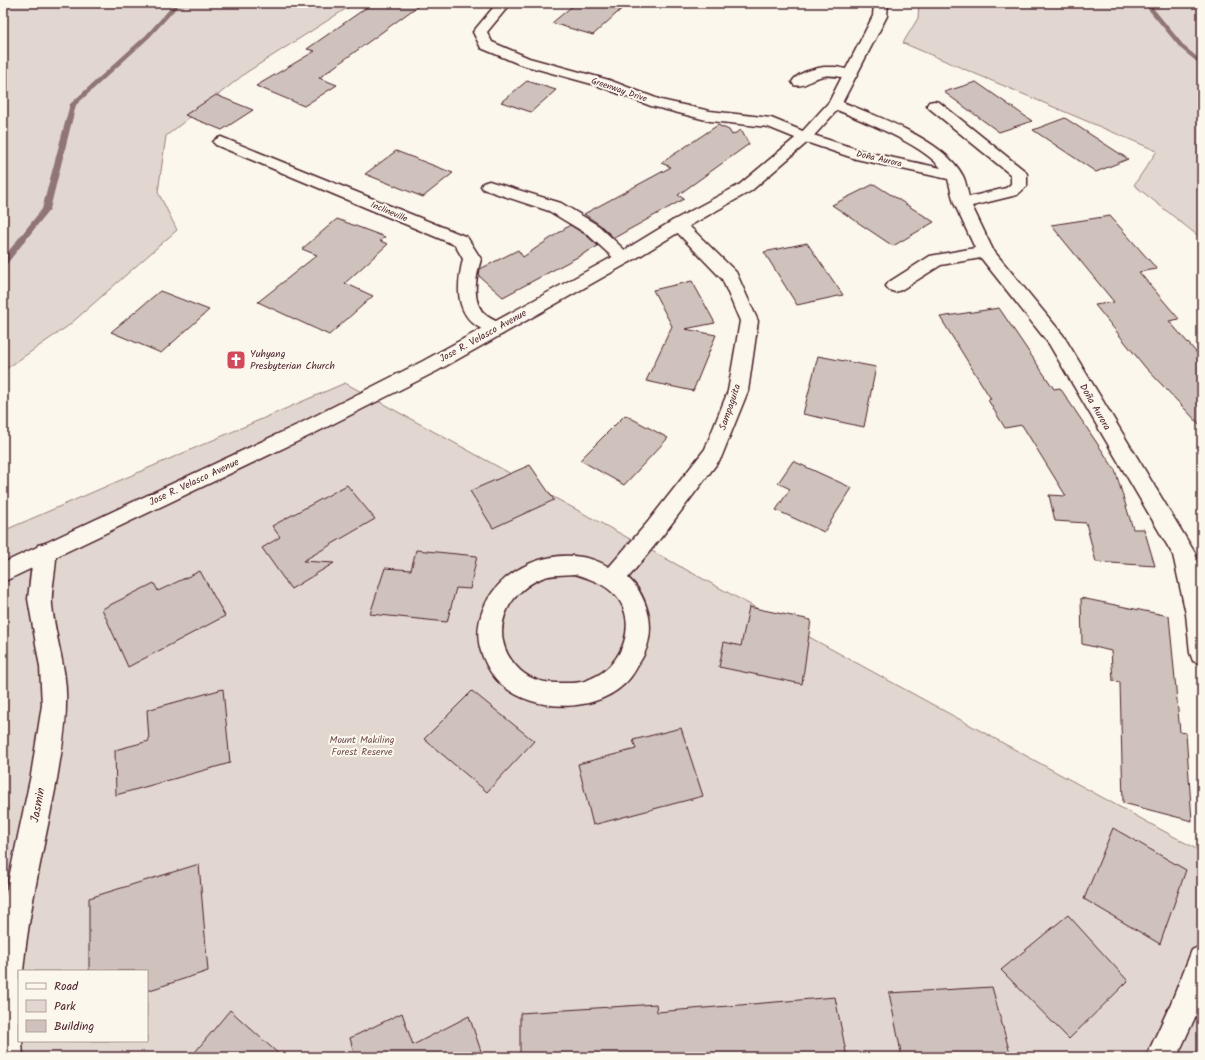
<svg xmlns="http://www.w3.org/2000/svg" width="1205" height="1060" font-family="Kalam,sans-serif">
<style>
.green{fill:#e2d7d0;stroke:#967b7e;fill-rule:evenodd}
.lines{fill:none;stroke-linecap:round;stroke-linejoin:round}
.stream{fill:#907477;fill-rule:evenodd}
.building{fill:#cfc2bc;stroke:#4a1f2b}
.minor-casing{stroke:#4a1f2b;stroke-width:3}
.major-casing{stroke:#4a1f2b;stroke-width:3}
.minor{fill:#fbf7ec;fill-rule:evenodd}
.major{fill:#fbf7ec;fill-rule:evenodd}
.labels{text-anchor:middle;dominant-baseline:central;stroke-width:4;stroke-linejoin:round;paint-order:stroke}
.far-street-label{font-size:9px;fill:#4a1f2b;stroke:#fbf7ec}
.street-label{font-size:10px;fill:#4a1f2b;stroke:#fbf7ec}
.poi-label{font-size:10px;fill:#4a1f2b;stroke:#fbf7ec;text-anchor:start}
.park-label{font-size:10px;fill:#704d54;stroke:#fbf7ec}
.near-street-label{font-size:12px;fill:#4a1f2b;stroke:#fbf7ec}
</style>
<rect width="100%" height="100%" fill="#fbf7ec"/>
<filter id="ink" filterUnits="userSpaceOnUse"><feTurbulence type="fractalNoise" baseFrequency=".025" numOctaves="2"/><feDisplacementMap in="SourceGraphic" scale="8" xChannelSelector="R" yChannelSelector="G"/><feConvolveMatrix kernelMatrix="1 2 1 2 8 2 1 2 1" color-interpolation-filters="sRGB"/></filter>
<g filter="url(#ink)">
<g class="green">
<polygon points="3,3 355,3 247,72 166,136 158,192 177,230 68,326 3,371"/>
<polygon points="919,3 1202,3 1202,239 1134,185 1157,151 903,43 918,18"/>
<path d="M 345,383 L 1202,852 L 1202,1057 L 3,1057 L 3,531 ZM 19,971 L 147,971 L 147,1041 L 19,1041 Z"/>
</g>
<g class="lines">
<g class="stream">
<polygon points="175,3 181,3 150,37 76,105 50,209 6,265 3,266 3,258 42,209 70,104 146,35"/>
<polygon points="1143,3 1149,3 1185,47 1202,61 1202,66 1181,49"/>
</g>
</g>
<g class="building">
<polygon points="373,3 422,3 319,78 337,85 304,106 256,86 315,51 307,49"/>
<polygon points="576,3 628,3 593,35 552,23"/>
<polygon points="527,81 556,90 531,112 501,102"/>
<polygon points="976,82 1032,121 999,132 944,92"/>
<polygon points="216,95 253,110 222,130 185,115"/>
<polygon points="1065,118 1128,159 1096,172 1033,130"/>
<polygon points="718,125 729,130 732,135 741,130 749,144 678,195 684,199 614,238 600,225 584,214 671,167 661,163"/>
<polygon points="396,151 453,173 423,197 365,174"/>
<polygon points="874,184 934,222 893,246 832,205"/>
<polygon points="1110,216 1157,269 1139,272 1179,319 1169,321 1202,359 1202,427 1145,367 1095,305 1114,302 1051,225"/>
<polygon points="337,219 385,237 380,241 388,244 345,283 373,296 329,335 258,302 317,255 302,249"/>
<polygon points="570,225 586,235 598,246 503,297 479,276 480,269 518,250 523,257"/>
<polygon points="807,243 843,295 797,305 764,252"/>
<polygon points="692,281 715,323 685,329 716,335 693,391 646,381 672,326 653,290"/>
<polygon points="160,291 209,310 161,353 111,332"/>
<polygon points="999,308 1054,389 1060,388 1115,470 1133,529 1144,529 1155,566 1096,562 1086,523 1055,521 1049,495 1066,496 1022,425 1005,428 988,400 991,399 940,317"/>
<polygon points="818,356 876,367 864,427 803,414"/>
<polygon points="625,415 668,438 624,485 580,460"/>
<polygon points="793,461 852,488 824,532 776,510 790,489 778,483"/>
<polygon points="530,465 554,500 493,528 470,491"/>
<polygon points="347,485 375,519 303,561 334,563 291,589 262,548 280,537 272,526"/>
<polygon points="416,550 477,556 470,589 456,588 447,622 370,614 385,568 411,570"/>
<polygon points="200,571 225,616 128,667 102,609 154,583 158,591"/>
<polygon points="1081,598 1169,616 1180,732 1186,733 1192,821 1123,803 1120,682 1113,681 1111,651 1082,644"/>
<polygon points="749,607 811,620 802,684 719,667 724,642 741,646"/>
<polygon points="223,689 230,763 116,795 115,750 149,741 147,710"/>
<polygon points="472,691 534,741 487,792 424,739"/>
<polygon points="681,728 703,796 593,825 578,764 636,749 633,740"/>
<polygon points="1113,828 1186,870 1160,944 1084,899"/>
<polygon points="199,864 208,971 147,991 147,971 89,971 89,898"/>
<polygon points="1068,915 1128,981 1069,1039 1001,970"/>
<polygon points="992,987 1011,1057 902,1057 889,993"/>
<polygon points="835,997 847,1057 520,1057 520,1013 656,1004 657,1012"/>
<polygon points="230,1010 282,1057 191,1057"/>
<polygon points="402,1013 413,1045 469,1016 483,1057 355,1057 350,1038"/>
</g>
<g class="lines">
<defs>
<g id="minor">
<path d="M 497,3 L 511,3 L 487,32 L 492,42 L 529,58 L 609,80 L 661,100 L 710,111 L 771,118 L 810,134 L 866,152 L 941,168 C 921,143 860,120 830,107 L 828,104 L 830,101 L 835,100 L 840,101 C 876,116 945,140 963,176 C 966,182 967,190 969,197 L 1006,188 L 1011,184 L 1011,175 L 929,108 L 927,105 L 929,102 L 934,101 L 939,102 L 1025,171 L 1027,174 L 1027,186 L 1017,195 L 972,206 L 993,250 L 1063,335 L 1195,553 L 1202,582 L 1202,664 L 1193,661 L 1190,653 L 1186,614 L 1173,555 L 1049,344 L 981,258 L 941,265 L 901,290 L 895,292 L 889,290 L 886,286 L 889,282 L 930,256 L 975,248 L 954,203 L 948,179 L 856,159 L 800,140 L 768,127 L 710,121 L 651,106 L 599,86 L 519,64 L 481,48 L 473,32 Z"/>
<path d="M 824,67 L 836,67 L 856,71 L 858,74 L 856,77 C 846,80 835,74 824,76 C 813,77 806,88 794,85 L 792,82 C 798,72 813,69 824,67 Z"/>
<path d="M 221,137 L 467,237 L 481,259 C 476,277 470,303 487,316 C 494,321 501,322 505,329 L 503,334 C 494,336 487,333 480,328 C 454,313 457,284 463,259 L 455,245 L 216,145 L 213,142 L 216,139 Z"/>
<polygon points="489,181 561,203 599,226 633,258 630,262 624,264 618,262 587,234 549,211 483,189 481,186 483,183"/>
<path d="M 678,220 L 684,221 L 736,272 L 758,321 L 748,391 L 721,458 L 663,535 L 628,578 C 639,587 646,603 649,617 C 652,634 648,650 638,665 C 636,670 633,674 630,678 C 601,714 534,714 501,684 C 493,677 487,667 483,657 C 476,640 477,624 484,607 C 504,562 566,541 609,567 L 647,523 L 705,449 L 728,391 L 740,321 L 722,279 L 670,225 L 672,221 ZM 575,574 C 588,578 603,583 613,593 C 640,618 624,665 592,678 C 580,684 570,683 557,683 C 541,683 526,678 516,666 C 488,635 505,593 542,578 C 552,574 564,575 575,574 Z"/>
<path d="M 46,543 L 54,545 C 60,558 50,588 52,605 C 55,639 68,670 66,704 C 66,731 60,759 56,785 C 44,847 29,908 23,971 L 19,971 L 19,1041 L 22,1041 L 23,1057 L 3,1057 L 3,906 L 31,775 L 42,705 L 40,667 L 28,599 L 31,572 L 35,552 L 38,545 Z"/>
<polygon points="1202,945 1202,1002 1177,1057 1146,1057 1171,1003 1192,950"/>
</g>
<polygon id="major" points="874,3 888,3 887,16 840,107 810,140 751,191 684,229 630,262 437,371 311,435 3,582 3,563 297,425 423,361 618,254 672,221 739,185 800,134 829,102 873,16"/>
</defs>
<use href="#minor" class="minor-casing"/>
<use href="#major" class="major-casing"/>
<use href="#minor" class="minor"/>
<use href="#major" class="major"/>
</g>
</g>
<defs>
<symbol id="church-square" viewBox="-11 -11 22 22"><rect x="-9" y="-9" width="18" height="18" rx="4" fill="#d1495b" stroke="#fbf7ec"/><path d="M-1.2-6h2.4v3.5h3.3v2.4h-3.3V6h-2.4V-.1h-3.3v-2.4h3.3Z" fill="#fff"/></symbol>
</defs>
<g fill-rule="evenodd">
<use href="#church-square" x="225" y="349" width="22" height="22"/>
</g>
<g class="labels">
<g class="far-street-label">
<text transform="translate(619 90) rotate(19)">Greenway Drive</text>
<text transform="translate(879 159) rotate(13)">Doña Aurora</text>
<text transform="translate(389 212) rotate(23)">Inclineville</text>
</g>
<g class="street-label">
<text transform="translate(483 336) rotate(-29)">Jose R. Velasco Avenue</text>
<text transform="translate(730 407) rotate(-71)">Sampaguita</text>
<text transform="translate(1095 407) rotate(60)">Doña Aurora</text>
<text transform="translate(194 482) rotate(-25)">Jose R. Velasco Avenue</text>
</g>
<g class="poi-label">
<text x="250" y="354">Yuhyang<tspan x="250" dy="12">Presbyterian Church</tspan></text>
</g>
<g class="park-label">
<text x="362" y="740">Mount Makiling<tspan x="362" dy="12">Forest Reserve</tspan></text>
</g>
<g class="near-street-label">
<text transform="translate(38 805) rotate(-79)">Jasmin</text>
</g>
</g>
<rect width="1205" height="1060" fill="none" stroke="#fbf7ec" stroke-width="16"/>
<rect x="8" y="8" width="1189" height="1044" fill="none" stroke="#4a1f2b" stroke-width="1.5" filter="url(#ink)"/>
<rect x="18" y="970" width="130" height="72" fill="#fbf7ec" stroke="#b4a19f"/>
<rect x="26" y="983" width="20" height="6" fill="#fbf7ec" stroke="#b4a19f"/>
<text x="54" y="990" font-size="12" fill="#4a1f2b">Road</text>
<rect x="26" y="1000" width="20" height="12" fill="#e2d7d0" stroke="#b4a19f"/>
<text x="54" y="1010" font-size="12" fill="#4a1f2b">Park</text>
<rect x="26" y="1020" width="20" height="12" fill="#cfc2bc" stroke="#b4a19f"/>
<text x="54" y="1030" font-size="12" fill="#4a1f2b">Building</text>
</svg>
